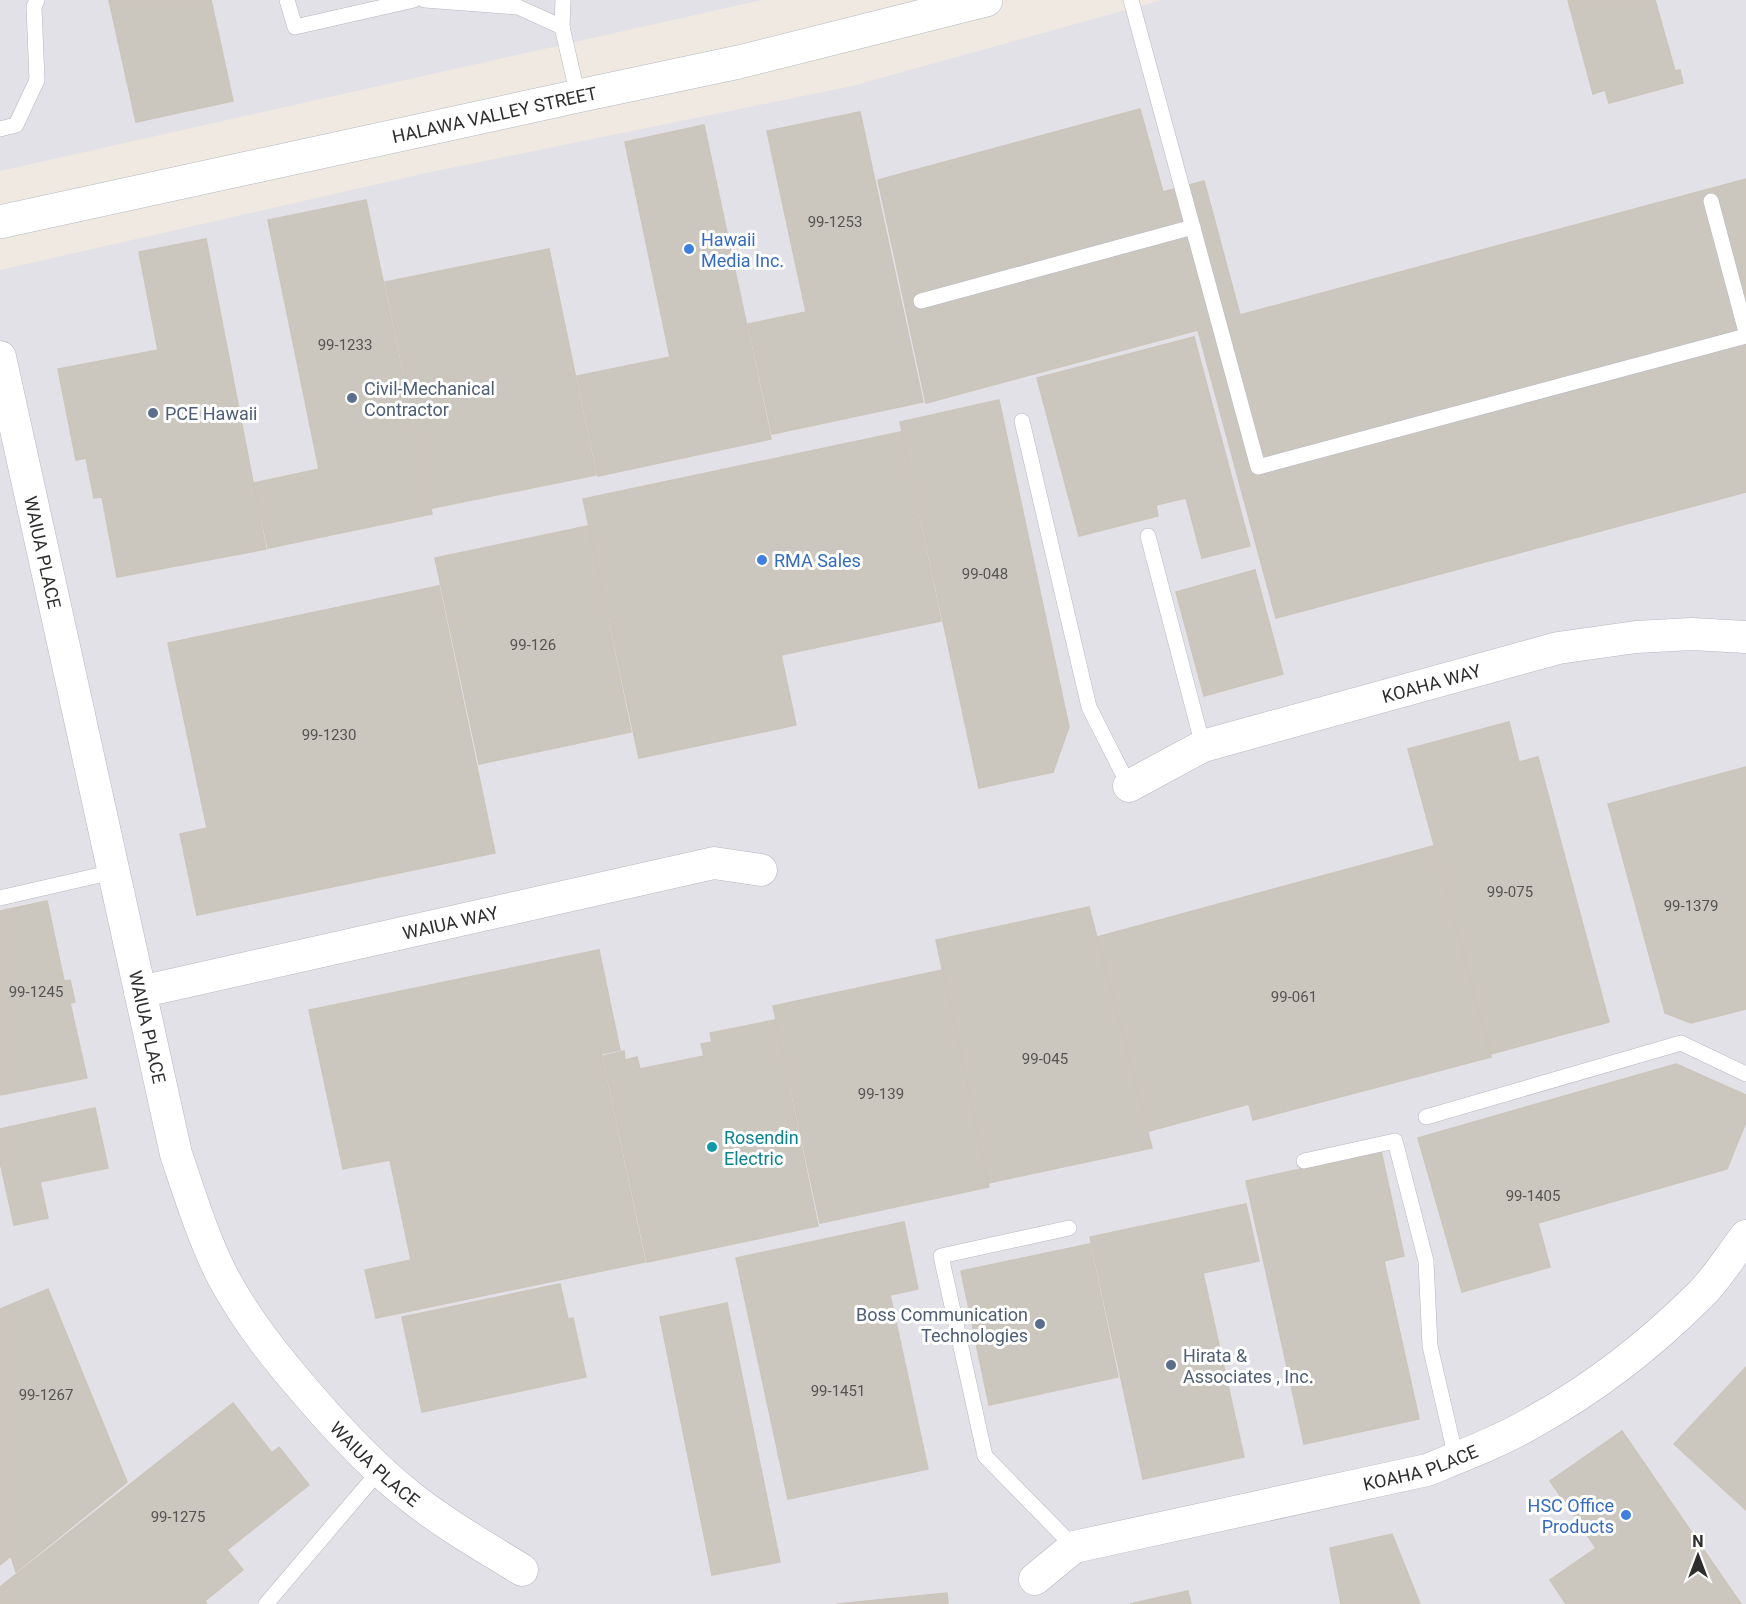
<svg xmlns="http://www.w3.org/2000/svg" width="1746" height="1604" font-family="Roboto,sans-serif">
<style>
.industrial{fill:#e3e1e8}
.building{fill:#cbc7bf;stroke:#cbc5ba;stroke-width:1.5}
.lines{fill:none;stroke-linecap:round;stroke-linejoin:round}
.lane-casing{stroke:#b4b7c1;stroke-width:16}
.street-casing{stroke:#b4b7c1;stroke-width:33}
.secondary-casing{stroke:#b4b7c1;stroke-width:34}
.lane{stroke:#fff;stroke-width:15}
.street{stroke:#fff;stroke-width:32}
.secondary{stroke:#fff;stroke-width:33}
.shop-dot{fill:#3f7fe0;stroke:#fff;stroke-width:2}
.service-dot{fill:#5c6f8a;stroke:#fff;stroke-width:2}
.culture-dot{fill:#0f9aa8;stroke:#fff;stroke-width:2}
.labels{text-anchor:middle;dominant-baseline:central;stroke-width:6;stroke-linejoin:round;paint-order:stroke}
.number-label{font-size:15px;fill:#555452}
.street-label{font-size:18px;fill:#2e2e2e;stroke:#fff}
.shop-label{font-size:18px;fill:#366cbe;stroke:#fff;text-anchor:start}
.service-label{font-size:18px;fill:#4e5e75;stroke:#fff;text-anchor:start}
.culture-label{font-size:18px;fill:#0d838f;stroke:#fff;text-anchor:start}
</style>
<rect width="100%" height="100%" fill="#efe9e1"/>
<g class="industrial">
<polygon points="0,0 762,0 0,171"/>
<polygon points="1162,0 1746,0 1746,1604 0,1604 0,270 426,173 852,86"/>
</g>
<g class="building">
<polygon points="109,0 211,0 233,101 136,122"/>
<polygon points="1568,0 1655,0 1675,71 1680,70 1683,83 1609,103 1605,90 1593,94"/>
<polygon points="1140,109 1163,192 1204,181 1240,315 1746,179 1746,492 1276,618 1198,330 926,403 878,180"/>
<polygon points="860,112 923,402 772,434 748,324 806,312 767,131"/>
<polygon points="704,125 771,439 598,476 577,376 670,357 625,142"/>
<polygon points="366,200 432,514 268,548 254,483 319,469 268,220"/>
<polygon points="206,239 266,549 117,577 102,497 94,498 86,458 76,460 58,369 158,350 139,252"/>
<polygon points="549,249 596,475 432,508 385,282"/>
<polygon points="1194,337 1250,546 1202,558 1186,498 1156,505 1158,516 1079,536 1037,378"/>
<polygon points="999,400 1069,727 1053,772 979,788 900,422"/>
<polygon points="901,432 941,621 781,655 796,725 639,758 583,499"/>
<polygon points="588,526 631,732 479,764 435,558"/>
<polygon points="1255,570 1283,674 1204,696 1176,592"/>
<polygon points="439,586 495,853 197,915 180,834 207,828 168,643"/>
<polygon points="1509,722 1519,762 1538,757 1609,1022 1491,1054 1408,749"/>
<polygon points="1746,767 1746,1009 1691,1023 1665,1013 1608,804"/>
<polygon points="1433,846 1491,1057 1253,1120 1249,1104 1149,1131 1097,937"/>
<polygon points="47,901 64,981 70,980 75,1002 70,1003 87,1078 0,1095 0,911"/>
<polygon points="1089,907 1152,1148 988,1183 936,940"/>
<polygon points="599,950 620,1050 601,1054 645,1262 376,1318 365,1270 411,1260 390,1160 343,1169 309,1010"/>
<polygon points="943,970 989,1187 820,1223 773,1006"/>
<polygon points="775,1020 818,1226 647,1262 603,1056 624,1051 625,1060 637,1057 640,1069 704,1056 701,1044 712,1042 710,1033"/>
<polygon points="1676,1064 1746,1095 1746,1122 1727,1169 1538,1223 1550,1267 1462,1292 1418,1138"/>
<polygon points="95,1108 108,1168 40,1182 48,1218 14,1225 0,1162 0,1129"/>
<polygon points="1381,1151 1404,1256 1384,1261 1419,1419 1304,1444 1246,1181"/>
<polygon points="1246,1204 1259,1261 1203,1273 1244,1457 1143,1479 1090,1237"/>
<polygon points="904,1222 918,1289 890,1295 928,1469 788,1499 736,1258"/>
<polygon points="1090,1244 1118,1377 989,1405 961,1271"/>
<polygon points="560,1284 568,1319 573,1318 586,1377 422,1412 402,1317"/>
<polygon points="48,1289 127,1482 16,1572 11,1556 0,1565 0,1309"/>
<polygon points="727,1303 780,1562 712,1575 660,1317"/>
<polygon points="1746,1367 1746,1510 1674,1444"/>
<polygon points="233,1403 272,1453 279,1447 309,1485 227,1550 243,1570 205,1601 207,1604 0,1604 0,1587"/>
<polygon points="1622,1431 1741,1604 1566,1604 1550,1580 1596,1548 1550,1481"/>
<polygon points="1392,1534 1420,1604 1341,1604 1330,1548"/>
<polygon points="1188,1591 1191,1604 1130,1604"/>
<polygon points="947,1593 948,1604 837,1604"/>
</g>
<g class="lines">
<defs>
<g id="lane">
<polyline points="287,0 295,27 414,0"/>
<polyline points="425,0 518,7 562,27 578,96"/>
<polyline points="1131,0 1258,467 1746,336"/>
<polyline points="562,27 563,0"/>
<polyline points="0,129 16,125 37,80 34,7 37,0"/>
<polyline points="1711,201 1746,332"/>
<polyline points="921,301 1193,227"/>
<polyline points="1022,421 1089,707 1129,786"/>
<polyline points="1148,536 1203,746"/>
<polyline points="0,898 113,872"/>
<polyline points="1426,1117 1681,1043 1746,1074"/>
<polyline points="1304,1161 1395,1141 1426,1261 1430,1346 1456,1458"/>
<polyline points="1069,1228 941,1256 985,1456 1074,1547"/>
<polyline points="266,1604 380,1470"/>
</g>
<g id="street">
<path id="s1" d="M 0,357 L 176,1154 C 190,1195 203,1238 223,1277 C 247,1322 278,1360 311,1398 C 342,1434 375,1469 412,1498 C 446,1525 485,1547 522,1570"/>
<path id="s2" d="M 1129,786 L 1203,746 L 1558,648 L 1636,637 L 1692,634 L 1746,637"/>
<path id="s3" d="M 140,992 L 714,863 L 761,870"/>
<path id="s4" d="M 1035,1579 L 1074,1547 L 1427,1470 C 1464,1455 1501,1441 1535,1421 C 1596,1387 1652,1343 1701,1294 C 1718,1277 1731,1255 1746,1236"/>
</g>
<g id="secondary">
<path id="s5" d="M 0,222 L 578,96 L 739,62 L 986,0"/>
</g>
</defs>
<use href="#lane" class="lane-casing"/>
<use href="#street" class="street-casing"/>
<use href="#secondary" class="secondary-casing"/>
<use href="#lane" class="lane"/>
<use href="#street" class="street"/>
<use href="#secondary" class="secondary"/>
</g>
<g class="shop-dot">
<circle cx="689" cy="249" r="6"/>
<circle cx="762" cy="560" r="6"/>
<circle cx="1626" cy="1515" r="6"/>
</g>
<g class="service-dot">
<circle cx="352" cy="398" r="6"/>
<circle cx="153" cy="413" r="6"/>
<circle cx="1040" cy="1324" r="6"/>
<circle cx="1171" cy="1365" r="6"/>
</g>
<circle class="culture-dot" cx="712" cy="1147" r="6"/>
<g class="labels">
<g class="number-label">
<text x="835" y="222">99-1253</text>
<text x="345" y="345">99-1233</text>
<text x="985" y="574">99-048</text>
<text x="533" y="645">99-126</text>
<text x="329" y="735">99-1230</text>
<text x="1510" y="892">99-075</text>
<text x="1691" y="906">99-1379</text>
<text x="36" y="992">99-1245</text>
<text x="1294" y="997">99-061</text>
<text x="1045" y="1059">99-045</text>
<text x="881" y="1094">99-139</text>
<text x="1533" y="1196">99-1405</text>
<text x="838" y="1391">99-1451</text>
<text x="46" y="1395">99-1267</text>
<text x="178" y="1517">99-1275</text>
</g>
<g class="street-label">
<text stroke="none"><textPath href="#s5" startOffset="506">HALAWA VALLEY STREET</textPath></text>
<text stroke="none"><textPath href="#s1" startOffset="200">WAIUA PLACE</textPath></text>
<text stroke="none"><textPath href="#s2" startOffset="321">KOAHA WAY</textPath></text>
<text stroke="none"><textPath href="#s3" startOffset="318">WAIUA WAY</textPath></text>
<text stroke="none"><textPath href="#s1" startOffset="686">WAIUA PLACE</textPath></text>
<text stroke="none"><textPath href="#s1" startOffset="1190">WAIUA PLACE</textPath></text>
<text stroke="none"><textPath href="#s4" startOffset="406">KOAHA PLACE</textPath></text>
</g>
<g class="shop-label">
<text x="701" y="239">Hawaii<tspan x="701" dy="21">Media Inc.</tspan></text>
<text x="774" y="560">RMA Sales</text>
<text x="1614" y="1505" text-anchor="end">HSC Office<tspan x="1614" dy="21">Products</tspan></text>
</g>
<g class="service-label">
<text x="364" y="388">Civil-Mechanical<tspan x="364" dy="21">Contractor</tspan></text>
<text x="165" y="413">PCE Hawaii</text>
<text x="1028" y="1314" text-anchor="end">Boss Communication<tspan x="1028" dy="21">Technologies</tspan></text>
<text x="1183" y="1355">Hirata &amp;<tspan x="1183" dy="21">Associates , Inc.</tspan></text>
</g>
<g class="culture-label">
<text x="724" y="1137">Rosendin<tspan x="724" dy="21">Electric</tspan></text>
</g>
</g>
<g transform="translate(1698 1556)" stroke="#ffffff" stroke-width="4.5" paint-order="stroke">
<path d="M0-4.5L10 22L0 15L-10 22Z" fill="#2e2e2e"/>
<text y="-9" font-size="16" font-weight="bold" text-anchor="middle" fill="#2e2e2e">N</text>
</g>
</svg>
